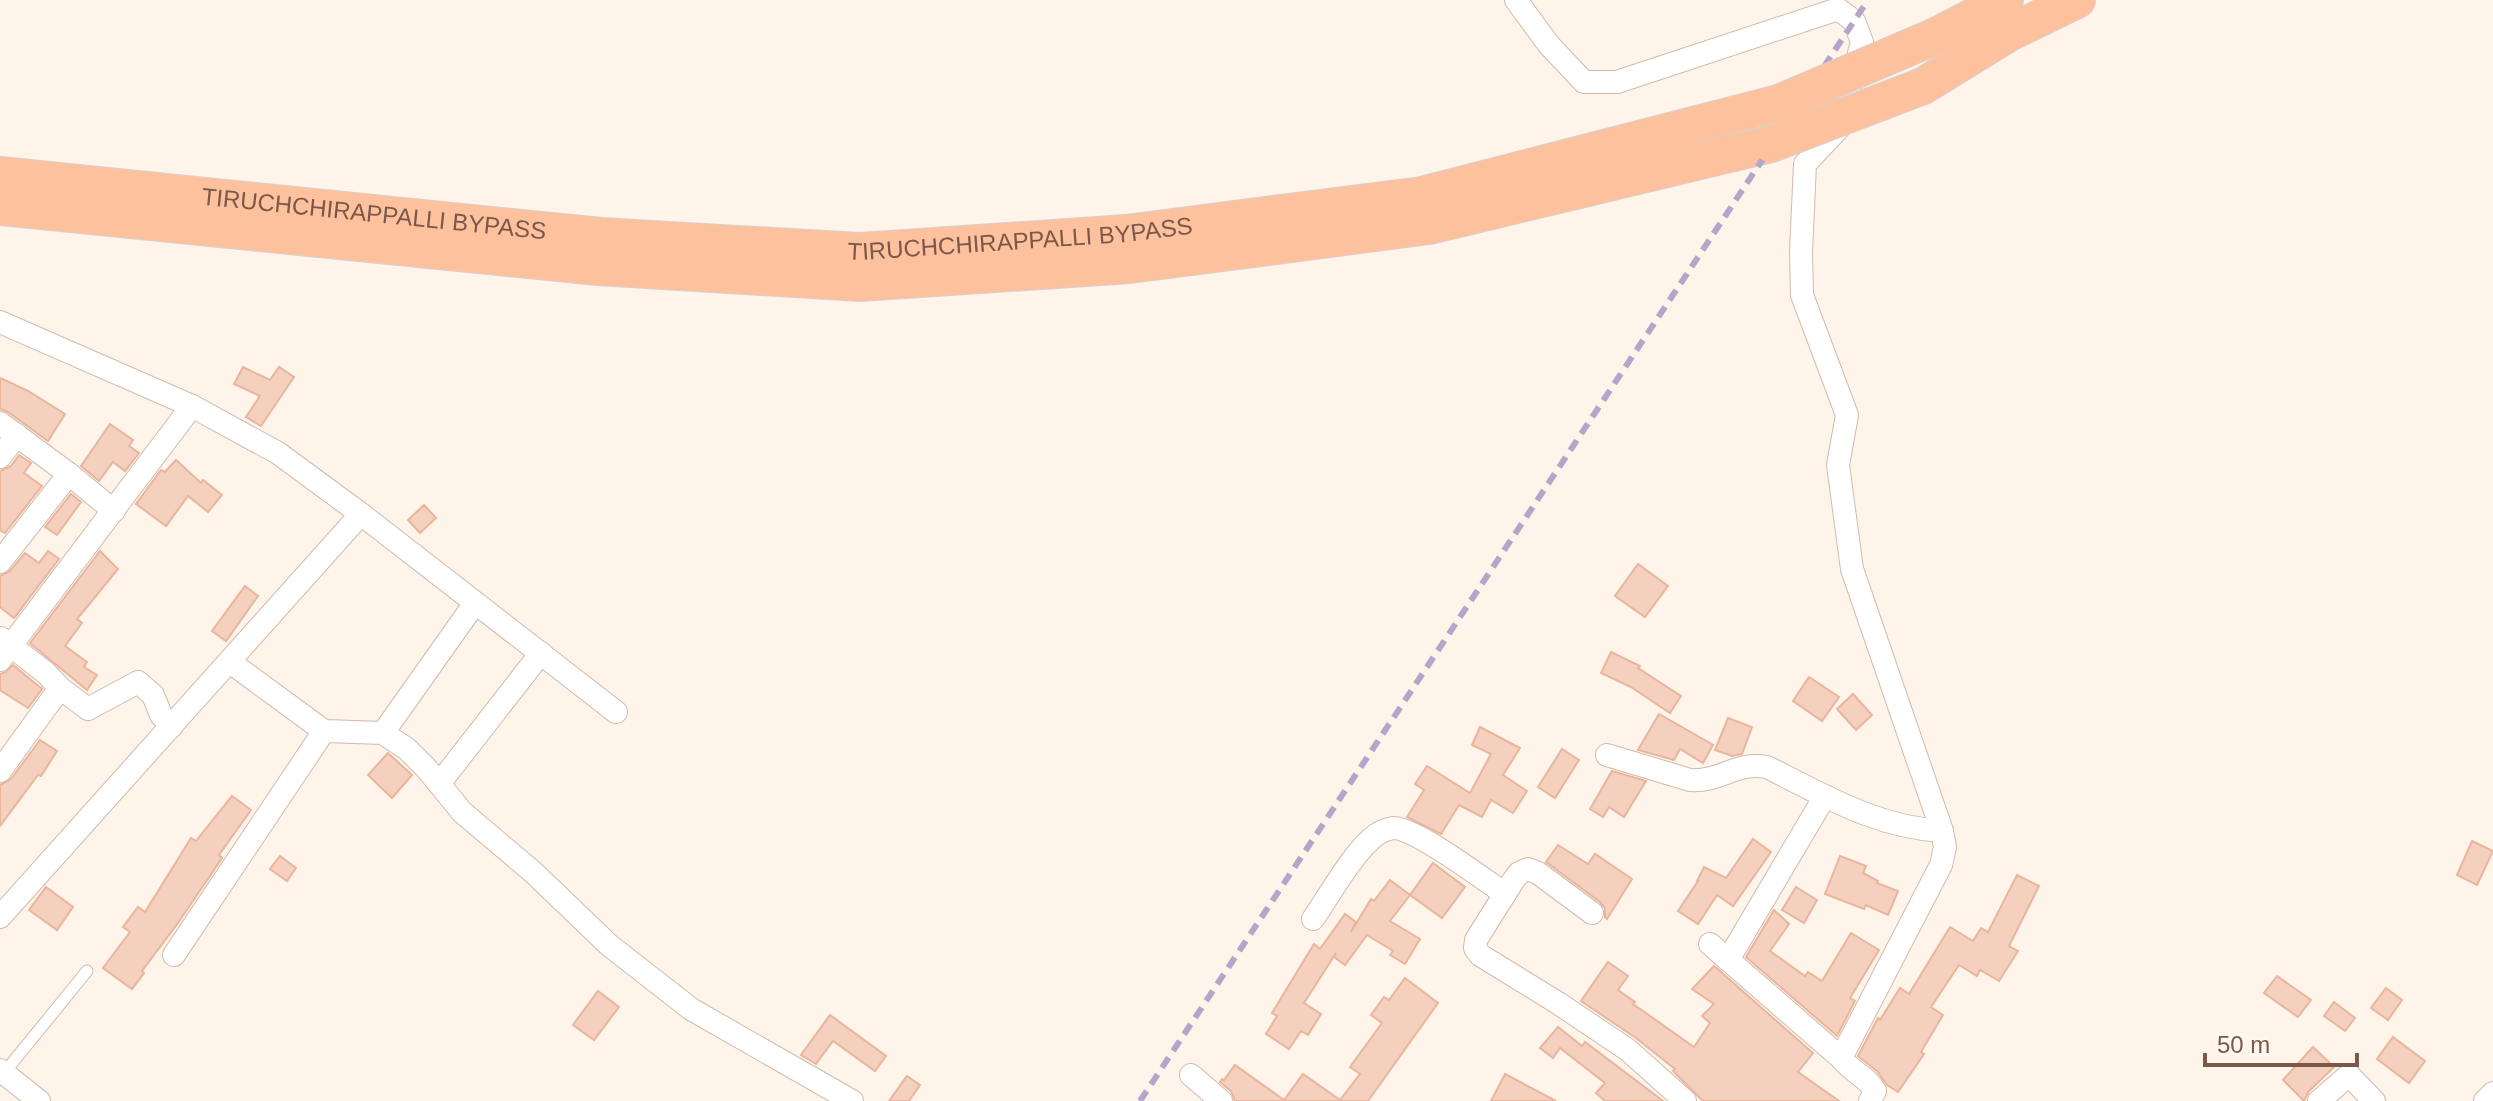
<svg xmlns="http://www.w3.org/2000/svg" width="2493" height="1101" font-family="Helvetica,sans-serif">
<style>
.building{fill:#f5d0be;stroke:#e9b59d;stroke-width:2}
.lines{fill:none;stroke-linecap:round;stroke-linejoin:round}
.service-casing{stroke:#d2baad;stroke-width:13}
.minor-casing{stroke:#d2baad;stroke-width:24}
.trunk-casing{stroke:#dad0cc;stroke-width:38}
.service{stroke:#fff;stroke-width:11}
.minor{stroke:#fff;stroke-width:22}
.trunk{stroke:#fdc19d;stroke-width:36}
.rail{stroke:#b6a5ca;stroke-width:6;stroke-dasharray:12 8;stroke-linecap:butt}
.trunk-bridge-casing{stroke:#dad0cc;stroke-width:38;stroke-linecap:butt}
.trunk-bridge{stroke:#fdc19d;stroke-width:36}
.labels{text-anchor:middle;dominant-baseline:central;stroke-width:6;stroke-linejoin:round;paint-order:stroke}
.street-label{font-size:24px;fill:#7b584a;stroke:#fff8f0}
</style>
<rect width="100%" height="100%" fill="#fef4e9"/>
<g class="building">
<polygon points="243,367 270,380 279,367 294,377 261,426 246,417 260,396 234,384"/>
<polygon points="0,378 28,391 65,414 48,441 8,412 0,409"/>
<polygon points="110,424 133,440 129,446 139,453 125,471 113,462 99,481 81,466"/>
<polygon points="19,455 31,463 24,473 42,486 5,533 0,530 0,471 11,466"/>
<polygon points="176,460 201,483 203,480 222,495 208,512 188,496 166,526 136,504 161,470 165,472"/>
<polygon points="71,494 81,502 57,535 45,527"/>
<polygon points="424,505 436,518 420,533 408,520"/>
<polygon points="48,551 59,559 14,618 0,607 0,576 10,571 25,553 39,563"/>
<polygon points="100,551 118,569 77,619 82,623 65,646 87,662 84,667 97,675 87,690 30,643"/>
<polygon points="1638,564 1668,586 1645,617 1615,596"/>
<polygon points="245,586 258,596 226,641 212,631"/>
<polygon points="1611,652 1640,666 1638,668 1681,696 1670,713 1631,687 1601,673"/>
<polygon points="13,665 42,689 28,708 0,690 0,674 6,672"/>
<polygon points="1809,677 1839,697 1822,721 1793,701"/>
<polygon points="1853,694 1872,715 1856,730 1837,709"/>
<polygon points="1659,714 1713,745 1703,763 1680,749 1674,760 1638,750"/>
<polygon points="1728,718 1752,727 1742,754 1732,756 1715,750"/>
<polygon points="1480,727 1520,748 1503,775 1527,791 1513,813 1491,800 1482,817 1459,805 1441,834 1407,817 1424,790 1415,784 1427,766 1470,793 1491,754 1472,745"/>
<polygon points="40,740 57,751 41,776 38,775 0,826 0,785 11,779"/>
<polygon points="1562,749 1579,760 1555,798 1538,787"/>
<polygon points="388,753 412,775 392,798 368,775"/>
<polygon points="1612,771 1646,781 1624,817 1609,807 1603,817 1590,809"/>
<polygon points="232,796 251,810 219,855 222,858 178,923 142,971 144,973 132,989 103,968 130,932 123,927 138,907 145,912 191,838 196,841"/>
<polygon points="1753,839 1771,852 1733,906 1717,895 1698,924 1678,911 1698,881 1697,881 1704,867 1726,878"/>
<polygon points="2472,841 2493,851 2477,885 2457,875"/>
<polygon points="1558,845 1588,864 1595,854 1632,879 1607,919 1605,917 1605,908 1600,902 1546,862"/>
<polygon points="280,856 296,868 287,881 270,869"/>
<polygon points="1840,856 1866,866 1863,873 1878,881 1877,883 1898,891 1888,915 1866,905 1864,909 1825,894"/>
<polygon points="1433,863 1465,887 1442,918 1410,895"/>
<polygon points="2017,875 2039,886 2009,946 2018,951 1999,981 1980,970 1977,976 1959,965 1931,1007 1943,1015 1921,1052 1924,1054 1898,1092 1887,1085 1877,1071 1858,1056 1878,1018 1880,1020 1900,988 1909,994 1950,927 1973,941 1981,928 1988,932"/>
<polygon points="1390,880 1410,895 1390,921 1420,939 1405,964 1390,955 1393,951 1367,935 1345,965 1334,957 1336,953 1304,1003 1321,1014 1308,1035 1301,1031 1289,1049 1266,1034 1277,1016 1272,1013 1314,944 1320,949 1345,914 1356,922 1351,932 1371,899 1374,901"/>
<polygon points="46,887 73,907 57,930 29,910"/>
<polygon points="1796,887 1817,900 1804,923 1782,910"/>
<polygon points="1774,910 1789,924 1770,951 1805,976 1808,972 1822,981 1851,933 1879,950 1850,998 1855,1001 1837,1036 1746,957"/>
<polygon points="1608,962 1628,976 1618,990 1635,1002 1633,1004 1694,1047 1710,1023 1702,1016 1714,1004 1692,989 1714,966 1813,1053 1798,1072 1839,1101 1703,1101 1673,1071 1675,1069 1636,1038 1581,1001"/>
<polygon points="2277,976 2311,1000 2298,1017 2264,993"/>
<polygon points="1405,978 1438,1003 1368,1101 1235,1101 1231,1091 1220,1082 1222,1079 1224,1080 1235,1065 1284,1100 1303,1074 1340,1100 1360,1074 1350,1067 1382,1023 1371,1015 1384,997 1389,1000"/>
<polygon points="2386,988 2402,1000 2388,1020 2371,1008"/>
<polygon points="598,991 619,1007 594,1040 573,1025"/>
<polygon points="2334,1002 2355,1018 2345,1031 2324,1016"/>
<polygon points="830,1015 886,1056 875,1071 833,1041 816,1064 801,1055"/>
<polygon points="1558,1027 1582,1046 1585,1042 1663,1101 1605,1101 1596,1093 1605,1083 1560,1048 1553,1058 1540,1048"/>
<polygon points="2393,1037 2425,1061 2409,1083 2377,1059"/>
<polygon points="2313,1047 2334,1067 2309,1091 2304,1101 2283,1080"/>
<polygon points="1505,1074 1556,1101 1491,1101"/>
<polygon points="907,1076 920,1085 909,1101 889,1101"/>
</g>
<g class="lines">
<defs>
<polyline id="service" points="4,1073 87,971"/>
<g id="minor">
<path d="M 1516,0 L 1549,45 L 1584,82 L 1617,82 L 1838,9 L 1854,21 L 1862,42 L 1839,128 L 1805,164 L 1801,252 L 1802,295 L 1847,415 L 1838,465 L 1852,569 L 1942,831 L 1945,847 L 1941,865 L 1841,1058 C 1850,1071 1868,1077 1875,1091 L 1870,1101"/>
<polyline points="0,322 192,406 278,453 361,514 0,917"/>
<polyline points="0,423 69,474 114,511"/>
<polyline points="0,457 17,435"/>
<polyline points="361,514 616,712"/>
<polyline points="0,562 69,474"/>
<polyline points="0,660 192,406"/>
<polyline points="230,662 324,731 383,733 407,749 427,769 462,812 534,873 609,945 691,1009 852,1101"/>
<polyline points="60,688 88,709 138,682 153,695 161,715 172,726"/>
<polyline points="383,733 475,603"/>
<path d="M 1607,755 L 1690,780 C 1722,782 1736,761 1767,767 C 1825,796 1876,827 1942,831"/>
<polyline points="0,771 60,688 46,673 1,638"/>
<polyline points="439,784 541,653"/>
<polyline points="1592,913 1538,873 1528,869 1519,873 1513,881 1476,940 1475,948 1480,955 1558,1003 1628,1050 1685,1101"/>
<path d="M 1313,919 C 1329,896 1354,851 1376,835 C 1380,832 1388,829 1393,828 C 1416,828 1483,879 1505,894"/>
<polyline points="1710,944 1841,1058"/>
<polyline points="174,955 324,731"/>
<polyline points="1728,960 1825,796"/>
<polyline points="0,1070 39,1101"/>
<polyline points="1191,1075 1221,1101"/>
<polyline points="2319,1101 2349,1075 2374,1101"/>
<polyline points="2485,1101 2493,1093"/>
</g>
<g id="trunk">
<polyline points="1936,36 2005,0"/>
<polyline points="1923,86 2009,33 2077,0"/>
<path id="s1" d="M 0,175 L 601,236 L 860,251 L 1126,233 L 1422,195 L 1779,103"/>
<polyline points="0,207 598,267 860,283 1130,265 1429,226 1771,144"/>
</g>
</defs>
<use href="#service" class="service-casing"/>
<use href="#minor" class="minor-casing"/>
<use href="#trunk" class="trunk-casing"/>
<use href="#service" class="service"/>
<use href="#minor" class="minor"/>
<use href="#trunk" class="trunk"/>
<polyline class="rail" points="1140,1101 1868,0"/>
<defs>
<g id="trunk-bridge">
<polyline points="1779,103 1936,36"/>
<polyline points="1771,144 1923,86"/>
</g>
</defs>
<use href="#trunk-bridge" class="trunk-bridge-casing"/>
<use href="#trunk-bridge" class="trunk-bridge"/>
</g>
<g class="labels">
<g class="street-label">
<text stroke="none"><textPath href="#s1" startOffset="376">TIRUCHCHIRAPPALLI BYPASS</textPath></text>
<text stroke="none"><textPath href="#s1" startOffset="1024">TIRUCHCHIRAPPALLI BYPASS</textPath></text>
</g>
</g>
<path d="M2205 1053v12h152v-12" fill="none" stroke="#7b584a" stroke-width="4"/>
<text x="2217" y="1053" font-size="24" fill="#7b584a" stroke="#fff8f0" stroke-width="6" paint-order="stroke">50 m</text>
</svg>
